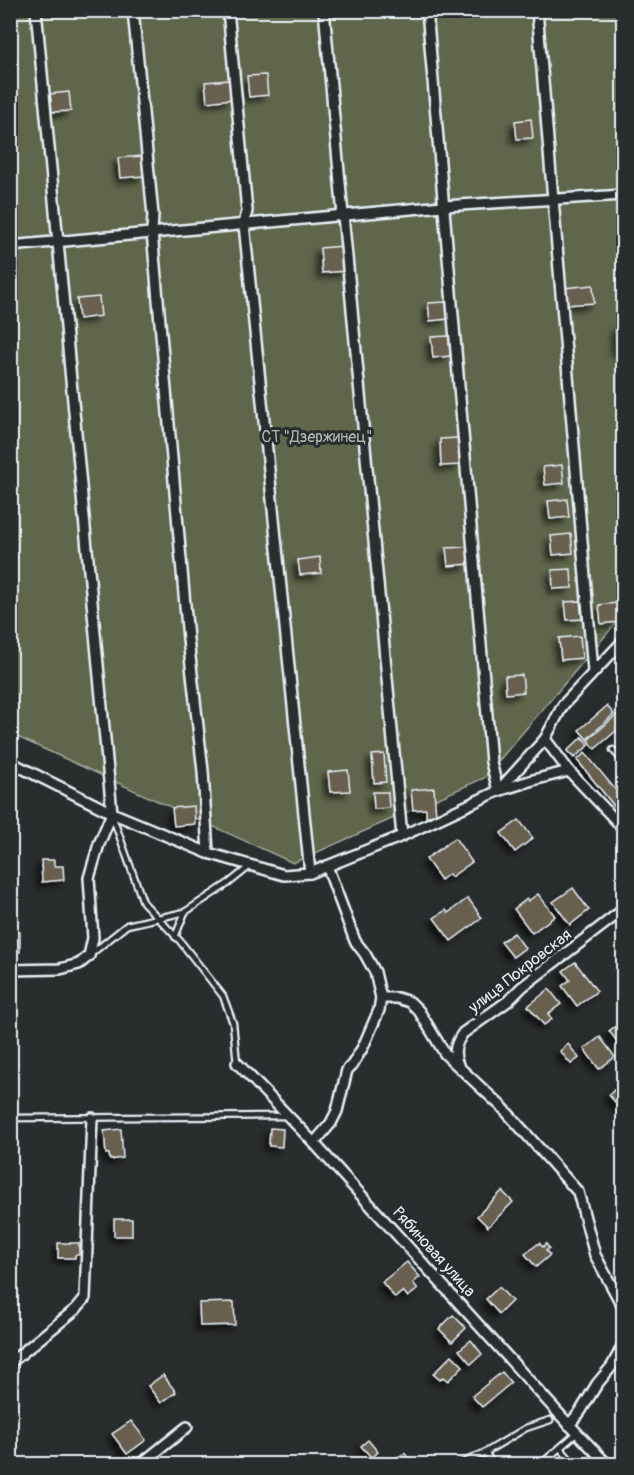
<svg xmlns="http://www.w3.org/2000/svg" width="634" height="1475" font-family="Pangolin,sans-serif">
<style>
.green{fill:#60664c;stroke:#a4aca2;stroke-width:1.5}
.building{fill:#695e50;stroke:#e8f1f8;stroke-width:1.5;filter:url(#shadow)}
.lines{fill:none;stroke-linecap:round;stroke-linejoin:round}
.lane-casing{stroke:#e8f1f8;stroke-width:9}
.street-casing{stroke:#e8f1f8;stroke-width:14}
.lane{stroke:#2a2d2e;stroke-width:4.5}
.street{stroke:#2a2d2e;stroke-width:9}
.labels{text-anchor:middle;dominant-baseline:central;stroke-width:6;stroke-linejoin:round;paint-order:stroke}
.park-label{font-size:16px;fill:#b2b9b3;stroke:#2a2d2e}
.street-label{font-size:16px;fill:#e8f1f8;stroke:#2a2d2e}
</style>
<defs>
<filter id="shadow"><feDropShadow dx="-5" dy="5" stdDeviation="3" flood-color="#0009"/></filter>
</defs>
<rect width="100%" height="100%" fill="#2a2d2e"/>
<filter id="ink" filterUnits="userSpaceOnUse"><feTurbulence type="fractalNoise" baseFrequency=".0167" numOctaves="2"/><feDisplacementMap in="SourceGraphic" scale="12" xChannelSelector="R" yChannelSelector="G"/><feConvolveMatrix kernelMatrix="1 2 1 2 8 2 1 2 1" color-interpolation-filters="sRGB"/></filter>
<g filter="url(#ink)">
<polygon class="green" points="11,11 623,11 623,615 484,778 293,863 11,734"/>
<g class="building">
<polygon points="266,75 268,95 249,97 247,76"/>
<polygon points="229,80 231,99 207,102 205,82"/>
<polygon points="69,92 71,111 52,112 50,94"/>
<polygon points="531,119 533,138 517,139 515,121"/>
<polygon points="143,156 144,176 120,178 118,158"/>
<polygon points="344,246 346,271 322,273 320,248"/>
<polygon points="593,285 594,303 565,305 564,288"/>
<polygon points="99,297 101,316 79,319 77,299"/>
<polygon points="446,302 448,319 430,321 428,303"/>
<polygon points="616,327 624,327 624,352 617,352"/>
<polygon points="449,336 450,356 433,358 431,337"/>
<polygon points="458,438 460,465 441,466 440,439"/>
<polygon points="562,465 564,483 545,485 543,467"/>
<polygon points="567,499 569,517 550,519 548,501"/>
<polygon points="571,534 573,553 553,555 551,536"/>
<polygon points="467,547 469,564 448,566 446,548"/>
<polygon points="320,557 321,573 300,575 298,560"/>
<polygon points="571,569 572,588 553,589 552,570"/>
<polygon points="580,601 582,619 567,620 565,602"/>
<polygon points="617,603 619,622 601,624 599,605"/>
<polygon points="580,636 582,658 561,660 559,638"/>
<polygon points="522,675 524,692 506,694 505,676"/>
<polygon points="607,706 614,714 587,739 579,730"/>
<polygon points="623,709 624,724 595,749 588,740"/>
<polygon points="582,737 589,745 574,758 567,751"/>
<polygon points="585,753 624,800 623,817 577,760"/>
<polygon points="384,754 386,782 374,783 372,755"/>
<polygon points="348,770 350,791 330,792 328,772"/>
<polygon points="434,788 436,816 426,816 426,809 413,810 411,790"/>
<polygon points="373,792 388,792 389,808 374,809"/>
<polygon points="194,806 195,824 174,826 172,808"/>
<polygon points="519,820 533,838 515,852 501,833"/>
<polygon points="455,838 472,862 451,877 449,874 441,880 426,859"/>
<polygon points="41,860 54,860 54,866 63,866 64,880 42,882"/>
<polygon points="573,888 589,910 570,925 553,902"/>
<polygon points="538,894 555,916 532,933 514,909 527,899 528,901"/>
<polygon points="468,898 482,918 451,941 434,918 446,910 448,913"/>
<rect x="10" y="932" width="10" height="20"/>
<polygon points="514,933 525,948 513,957 501,942"/>
<polygon points="575,962 597,991 577,1006 562,986 570,980 563,971"/>
<polygon points="549,989 561,1004 548,1014 552,1019 544,1025 528,1006"/>
<polygon points="624,1020 624,1050 609,1031"/>
<polygon points="600,1037 615,1057 599,1069 584,1049"/>
<polygon points="568,1044 579,1058 571,1064 560,1051"/>
<polygon points="622,1082 624,1084 624,1109 622,1110 609,1095"/>
<polygon points="270,1128 283,1129 282,1147 269,1146"/>
<polygon points="121,1129 123,1158 110,1160 109,1154 106,1154 104,1131"/>
<polygon points="502,1191 513,1202 488,1227 477,1216"/>
<rect x="114" y="1219" width="18" height="17"/>
<polygon points="58,1243 79,1243 79,1255 75,1255 75,1258 58,1258"/>
<polygon points="539,1243 543,1247 546,1244 549,1248 546,1251 550,1255 536,1267 525,1254"/>
<polygon points="407,1262 420,1277 413,1283 418,1289 408,1297 403,1291 395,1298 382,1282"/>
<polygon points="499,1287 512,1301 499,1314 486,1299"/>
<polygon points="234,1302 235,1325 200,1326 199,1303"/>
<polygon points="453,1315 466,1328 452,1342 439,1329"/>
<polygon points="471,1340 482,1354 471,1364 459,1350"/>
<polygon points="452,1355 463,1366 448,1381 443,1377 440,1380 433,1374"/>
<polygon points="502,1372 511,1383 482,1407 472,1396"/>
<polygon points="163,1375 176,1392 161,1403 148,1386"/>
<polygon points="131,1421 146,1440 127,1454 112,1434"/>
<polygon points="368,1440 378,1452 372,1458 361,1446"/>
<polygon points="405,1453 411,1464 397,1464 394,1459"/>
</g>
<g class="lines">
<defs>
<g id="lane">
<polyline points="613,750 624,762"/>
<polyline points="112,815 143,902 180,941 223,996 233,1023 237,1063"/>
<polyline points="175,937 185,912 229,883 249,867"/>
<polyline points="91,954 127,925 185,912"/>
<polyline points="10,1118 287,1116"/>
<polyline points="560,1448 574,1464"/>
<polyline points="486,1452 491,1464"/>
<polyline points="460,1464 486,1452 526,1428 550,1420"/>
<polyline points="541,1464 577,1433"/>
</g>
<g id="street">
<polyline points="133,10 153,215 152,232 188,639 203,771 208,853"/>
<polyline points="228,10 247,211 244,224 310,873"/>
<polyline points="324,10 343,215 402,836"/>
<polyline points="427,10 491,762 498,791 545,739"/>
<polyline points="537,10 593,671"/>
<polyline points="10,246 443,206 624,195"/>
<polyline points="624,640 563,705 545,739 569,771 624,829"/>
<polyline points="10,762 112,813 208,853 284,875 310,873 402,836 498,791 533,780 569,771"/>
<polyline points="10,970 60,969 79,964 89,956 93,938 89,878 99,844 112,813 36,10"/>
<polyline points="381,998 397,998 410,1002 419,1011 445,1054 503,1108 578,1192 595,1255 624,1309"/>
<polyline points="237,1063 314,1143 561,1416 607,1464"/>
<path d="M 458,1065 C 453,1053 455,1044 463,1033 L 508,1001 L 522,987 L 624,909"/>
<polyline points="314,1143 331,1123 337,1111 347,1070 352,1065 363,1047 379,1010 381,998 375,972 365,954 355,941 327,866"/>
<polyline points="10,1363 76,1309 85,1298 92,1118"/>
<polyline points="569,1425 580,1412 597,1384 612,1366 624,1343"/>
<polyline points="141,1464 187,1427"/>
</g>
</defs>
<use href="#lane" class="lane-casing"/>
<use href="#street" class="street-casing"/>
<use href="#lane" class="lane"/>
<use href="#street" class="street"/>
</g>
</g>
<g class="labels">
<g class="park-label">
<text x="317" y="437">СТ "Дзержинец"</text>
</g>
<g class="street-label">
<text transform="translate(520 971) rotate(-38)">улица Покровская</text>
<text transform="translate(434 1252) rotate(48)">Рябиновая улица</text>
</g>
</g>
<rect width="634" height="1475" fill="none" stroke="#2a2d2e" stroke-width="36"/>
<rect x="18" y="18" width="598" height="1439" fill="none" stroke="#e8f1f8" stroke-width="2" filter="url(#ink)"/>
</svg>
